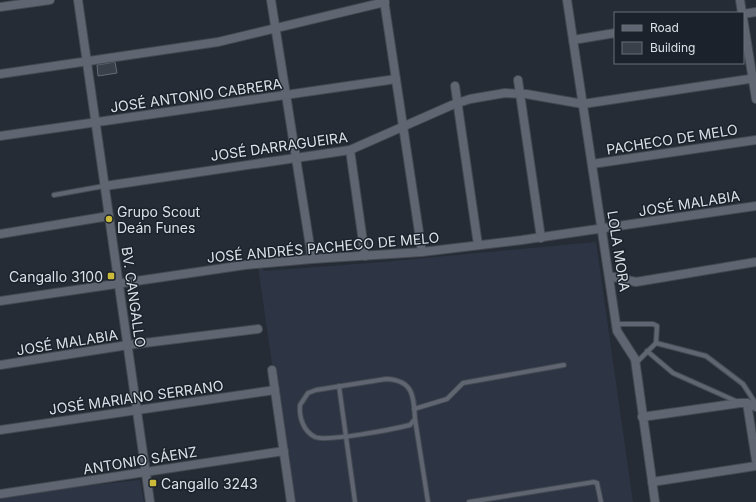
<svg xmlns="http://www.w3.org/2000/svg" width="756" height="502" font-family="Inter,sans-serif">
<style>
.built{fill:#2d3544}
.building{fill:#3a404a;stroke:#656c77}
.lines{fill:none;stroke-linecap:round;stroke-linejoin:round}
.lane-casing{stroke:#444951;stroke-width:6}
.street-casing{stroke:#444951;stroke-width:10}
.lane{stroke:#5f6671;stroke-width:4}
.street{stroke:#5f6671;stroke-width:8}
.poi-dot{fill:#cbba39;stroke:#1c222b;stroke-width:1.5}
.labels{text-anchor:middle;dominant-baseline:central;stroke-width:3;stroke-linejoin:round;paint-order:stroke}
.street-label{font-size:14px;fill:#dbe0e6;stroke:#1c222b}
.poi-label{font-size:14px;fill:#dbe0e6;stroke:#1c222b;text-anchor:start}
</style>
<rect width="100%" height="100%" fill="#262c35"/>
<g class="built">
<polygon points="596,242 633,502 292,502 256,253 264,271 383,262"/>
<polygon points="140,480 144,502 0,502 0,495"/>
</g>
<polygon class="building" points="115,62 117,73 98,76 97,65"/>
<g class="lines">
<defs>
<g id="lane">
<polyline points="54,195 104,186"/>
<polyline points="617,324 653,324 657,326 656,343"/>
<polyline points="647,351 673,373 738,402"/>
<polyline points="637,362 656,343 706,356 743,384 756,404"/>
<path d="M 386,379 C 413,380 414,396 415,419 L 410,425 C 394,429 328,442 315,437 C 303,431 299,417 300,405 L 308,393 L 316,390 Z"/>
<polyline points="339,386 355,502"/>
<polyline points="414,409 447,399 463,383 564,365"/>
<polyline points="415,419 428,502"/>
<polyline points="469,502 594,482 597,483 601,502"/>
</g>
<g id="street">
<polyline points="78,0 150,502"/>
<polyline points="271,0 312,259"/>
<polyline points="384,0 422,252"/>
<polyline points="567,0 617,331 635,359 655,502"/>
<polyline points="740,0 742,13"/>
<polyline points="0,7 50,0"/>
<polyline points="743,14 756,12"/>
<polyline points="743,18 756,99"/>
<polyline points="573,40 615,33"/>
<polyline points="0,74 218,42 385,2"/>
<polyline points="518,80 541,238"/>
<polyline points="455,86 478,245"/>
<polyline points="0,136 396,79"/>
<polyline points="350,150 365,256"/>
<polyline points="592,164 756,140"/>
<polyline points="105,186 350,150 452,105 470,99 505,93 526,94 583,104 756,78"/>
<polyline points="0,234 109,216"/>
<polyline points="609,276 636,282 756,262"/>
<polyline points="0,301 245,265 312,259 422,252 522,240 756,206"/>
<polyline points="0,365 128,345 258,329"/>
<polyline points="272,370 291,502"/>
<polyline points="747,403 756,460"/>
<polyline points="642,417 740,403 747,403 756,407"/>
<polyline points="0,430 275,390"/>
<polyline points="652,482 756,466"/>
<polyline points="0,494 284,451"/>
</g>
</defs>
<use href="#lane" class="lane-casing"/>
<use href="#street" class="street-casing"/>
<use href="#lane" class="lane"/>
<use href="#street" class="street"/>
</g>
<g class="poi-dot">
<circle cx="109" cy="219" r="4"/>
<rect x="107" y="272" width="8" height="8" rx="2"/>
<rect x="149" y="479" width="8" height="8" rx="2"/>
</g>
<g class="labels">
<g class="street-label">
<text transform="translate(196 95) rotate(-8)">JOSÉ ANTONIO CABRERA</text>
<text transform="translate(672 139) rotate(-9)">PACHECO DE MELO</text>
<text transform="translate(279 146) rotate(-8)">JOSÉ DARRAGUEIRA</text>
<text transform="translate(689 203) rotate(-9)">JOSÉ MALABIA</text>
<text transform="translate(323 247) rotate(-5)">JOSÉ ANDRÉS PACHECO DE MELO</text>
<text transform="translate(619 251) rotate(81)">LOLA MORA</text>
<text transform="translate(134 297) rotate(82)">BV. CANGALLO</text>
<text transform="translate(67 342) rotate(-9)">JOSÉ MALABIA</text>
<text transform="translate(136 397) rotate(-8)">JOSÉ MARIANO SERRANO</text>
<text transform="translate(140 460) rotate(-9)">ANTONIO SÁENZ</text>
</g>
<g class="poi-label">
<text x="117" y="211">Grupo Scout<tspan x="117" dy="16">Deán Funes</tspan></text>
<text x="103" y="276" text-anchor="end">Cangallo 3100</text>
<text x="161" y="483">Cangallo 3243</text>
</g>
</g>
<rect x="614" y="12" width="130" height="52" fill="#1c222b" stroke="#686e76"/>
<rect x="622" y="25" width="20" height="6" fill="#5f6671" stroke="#686e76"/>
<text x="650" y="32" font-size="12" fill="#dbe0e6">Road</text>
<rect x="622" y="42" width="20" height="12" fill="#3a404a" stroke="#686e76"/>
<text x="650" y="52" font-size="12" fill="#dbe0e6">Building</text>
</svg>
